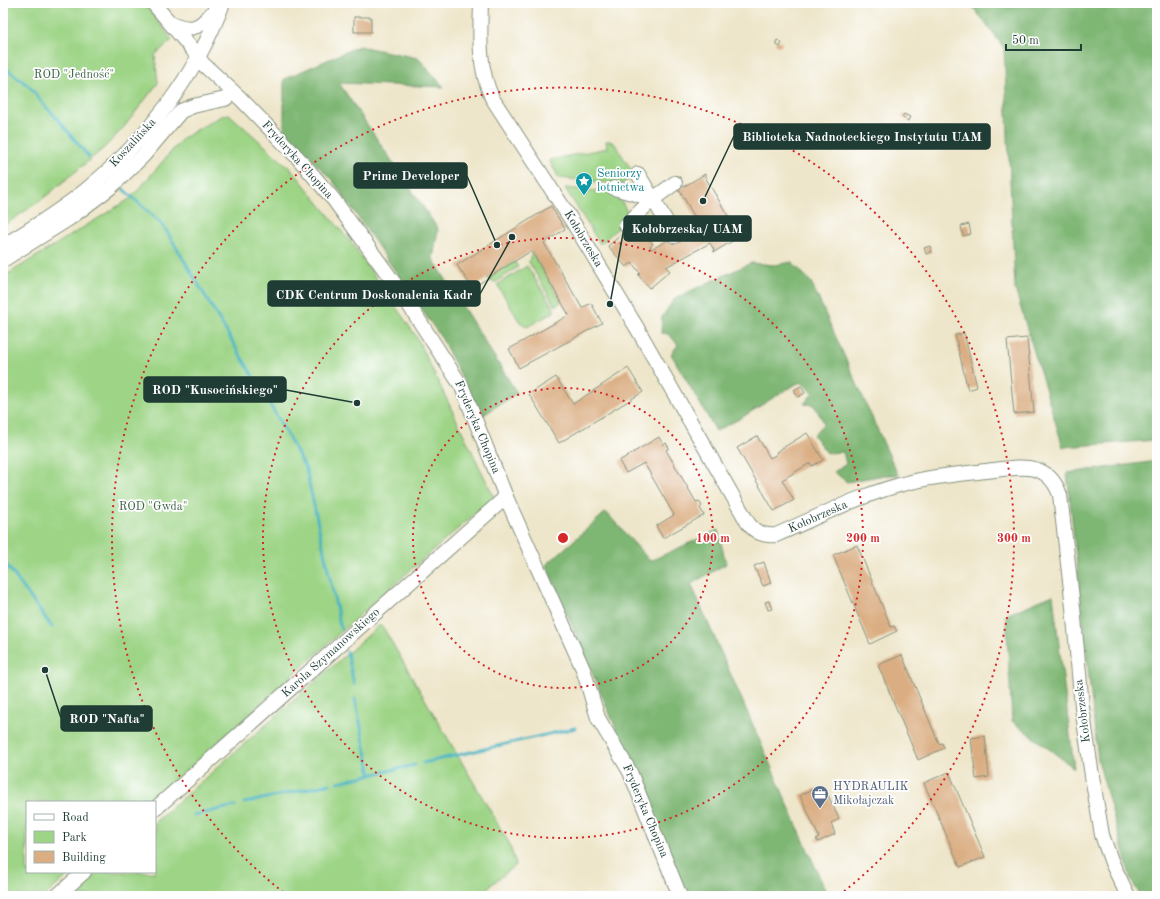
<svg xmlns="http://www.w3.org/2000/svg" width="1160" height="899" font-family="'Old Standard TT',serif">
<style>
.green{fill:#9dd486;stroke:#5e885d}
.forest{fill:#7eb673;stroke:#4e7a54}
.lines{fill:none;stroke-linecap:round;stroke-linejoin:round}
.stream{stroke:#44b2c1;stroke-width:3}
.building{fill:#daad82}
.minor-casing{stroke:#86927f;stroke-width:16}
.minor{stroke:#fff;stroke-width:14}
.ring{fill:none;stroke:#d62828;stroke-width:2;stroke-dasharray:2 4}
.labels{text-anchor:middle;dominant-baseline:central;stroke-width:3.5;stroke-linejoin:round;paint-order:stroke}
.park-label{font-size:12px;fill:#3e6348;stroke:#fff}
.street-label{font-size:12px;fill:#1f3d34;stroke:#fff}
.culture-label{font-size:12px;fill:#0d838f;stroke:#fff;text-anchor:start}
.service-label{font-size:12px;fill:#4e5e75;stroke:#fff;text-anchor:start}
.centre{fill:#d62828;stroke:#fff;stroke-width:2}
.ring-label{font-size:12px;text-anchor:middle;font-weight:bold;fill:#d62828;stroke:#fff;stroke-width:3.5;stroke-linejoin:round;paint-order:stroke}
.leader{fill:none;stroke:#1f3d34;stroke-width:1.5}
.callout-dot{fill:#1f3d34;stroke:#fff;stroke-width:1.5}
.callout{fill:#1f3d34;stroke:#1f3d34;stroke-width:1.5}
.callout-label{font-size:13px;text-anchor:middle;font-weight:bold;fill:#fff}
</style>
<rect width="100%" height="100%" fill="#fff"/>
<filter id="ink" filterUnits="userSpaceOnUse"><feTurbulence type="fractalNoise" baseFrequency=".025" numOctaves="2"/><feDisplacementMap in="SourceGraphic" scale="8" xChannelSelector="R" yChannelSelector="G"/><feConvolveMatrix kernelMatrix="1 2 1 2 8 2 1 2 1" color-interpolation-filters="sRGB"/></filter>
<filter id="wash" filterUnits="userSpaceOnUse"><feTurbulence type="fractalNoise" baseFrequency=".012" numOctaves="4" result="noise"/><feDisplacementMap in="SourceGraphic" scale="16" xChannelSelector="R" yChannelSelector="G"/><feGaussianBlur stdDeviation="0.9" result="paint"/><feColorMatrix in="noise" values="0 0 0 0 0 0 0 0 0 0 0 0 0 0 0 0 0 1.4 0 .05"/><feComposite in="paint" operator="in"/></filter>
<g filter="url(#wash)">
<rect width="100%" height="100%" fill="#eee6ca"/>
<g class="green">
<polygon points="3,3 144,3 172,40 155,55 158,83 124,127 104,148 40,201 3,226"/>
<polygon points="229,114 293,171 353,245 416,336 494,497 389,589 151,802 27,802 27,872 72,872 45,896 3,896 3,277 131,198 183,138 221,116"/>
<polygon points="606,141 610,141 615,144 635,176 621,184 559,178 549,160 607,148"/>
<polygon points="565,188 617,193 630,217 600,244"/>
<polygon points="532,252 561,302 555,306 529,262"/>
<polygon points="514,261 518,267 496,282 490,281 488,278"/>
<polygon points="527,266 554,309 554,312 527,327 519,321 498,286 498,284"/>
<polygon points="381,624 509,843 516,865 487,888 494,896 70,896 98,872 155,872 155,822"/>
</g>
<g class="forest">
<polygon points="970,3 1134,3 1135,7 1157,3 1157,440 1063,447 1015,289 1004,48"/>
<polygon points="359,46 418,58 444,87 339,83 438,229 433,259 517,393 482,416 442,339 333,181 284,131 284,79"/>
<polygon points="792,262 811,282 898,475 884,475 847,482 834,472 846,464 843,452 827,453 813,435 824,423 814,405 804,404 813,393 801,382 792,386 741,418 716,431 671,354 678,345 669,334 661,333 662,317 675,298 751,263 775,265"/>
<polygon points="1157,461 1157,896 1141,896 1131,880 1098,760 1067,473"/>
<polygon points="606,512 650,561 718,530 726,564 691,584 828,896 686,896 678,873 546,565"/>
<polygon points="1053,595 1074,768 1012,721 1006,615"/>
</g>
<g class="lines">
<g class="stream">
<polyline points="3,66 30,87 44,105 55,116 89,157"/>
<polyline points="123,189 159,221 166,230 279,420 306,469 341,629"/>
<polyline points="3,560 52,627"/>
<polyline points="347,652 354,684"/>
<polyline points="355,699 371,775"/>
<polyline points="423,763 575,728"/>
<polyline points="338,782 415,765"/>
<polyline points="244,803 330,784"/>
<polyline points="194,815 235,806"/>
</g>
</g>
<g id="blocks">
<g class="building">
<rect x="354" y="17" width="17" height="15"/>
<polygon points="777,40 782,43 780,47 775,44"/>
<polygon points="904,114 910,117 908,121 902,117"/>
<polygon points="705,174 705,177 734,226 739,235 740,235 741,236 714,252 713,251 714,250 710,243 666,267 670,271 650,288 638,275 640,273 632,263 626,267 608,246 635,223 653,244 650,247 652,249 698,223 680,191 679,192 678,190"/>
<polygon points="551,206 565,229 544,243 582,308 591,303 602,323 519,368 509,349 569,315 532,252 531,251 472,288 457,265"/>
<polygon points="969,224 971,234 963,236 961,226"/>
<polygon points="930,246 932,252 926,254 924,248"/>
<polygon points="964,333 977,387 968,390 955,335"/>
<polygon points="1027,338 1034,412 1014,414 1007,340"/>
<polygon points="628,368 643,392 559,443 529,394 556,377 573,404"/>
<polygon points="801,386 805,393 798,397 794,390"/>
<polygon points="807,433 823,460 812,466 810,463 782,480 794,500 774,511 737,448 757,436 770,458 777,454 776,452"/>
<polygon points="659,437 663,445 666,443 669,448 666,450 696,502 699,501 702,506 700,508 704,515 663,538 656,526 674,515 644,463 626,473 619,461"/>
<polygon points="857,545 891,627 894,626 897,631 870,644 833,555"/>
<polygon points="764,562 771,583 763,586 754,566"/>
<polygon points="769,601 772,609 768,610 765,602"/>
<polygon points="902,655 939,744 942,743 944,748 918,760 878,665"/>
<polygon points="985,736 989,777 976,779 971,738"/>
<polygon points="949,772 985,857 960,867 924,783"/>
<polygon points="816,788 820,798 828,795 839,819 831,823 835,834 818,842 816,839 819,837 800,795"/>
</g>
</g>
</g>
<g filter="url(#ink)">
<use href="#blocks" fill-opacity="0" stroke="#86927f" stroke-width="1"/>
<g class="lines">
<defs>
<g id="minor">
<polyline points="153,3 192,49 203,64 241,99 299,159 334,200 400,291 462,387 506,497 583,669 598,718 630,772 680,896"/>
<path d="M 481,3 C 480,37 478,66 492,98 L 574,224 L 637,328 L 748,523 C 756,533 763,536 776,535 C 820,516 864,493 911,482 C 935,476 961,474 986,471 C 1016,468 1047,458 1060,495 L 1073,607 L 1082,707 L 1092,776 L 1102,835 L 1112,863 L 1128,896"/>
<path d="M 171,23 C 196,34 202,25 218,6"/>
<polyline points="638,174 675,236"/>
<polyline points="614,188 653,199"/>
<polyline points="626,225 653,199 675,183"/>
<path d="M 3,246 C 31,229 60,211 86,190 C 146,141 196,76 223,3"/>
<polyline points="3,260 70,218 111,187 143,156 181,111 193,106 225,99 233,93"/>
<polyline points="155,809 506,497"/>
<polyline points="57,896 84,872"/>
</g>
</defs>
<use href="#minor" class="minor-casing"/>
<use href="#minor" class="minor"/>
</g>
</g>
<g class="ring">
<circle cx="563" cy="538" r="150"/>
<circle cx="563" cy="538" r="300"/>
<path d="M288 896A451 451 0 1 1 838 896"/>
</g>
<defs>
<symbol id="sight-pin" viewBox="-11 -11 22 30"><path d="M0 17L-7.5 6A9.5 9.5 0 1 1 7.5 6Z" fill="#0f9aa8" stroke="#fff"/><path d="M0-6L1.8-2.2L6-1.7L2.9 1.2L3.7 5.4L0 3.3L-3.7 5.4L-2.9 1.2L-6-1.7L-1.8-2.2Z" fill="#fff"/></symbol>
<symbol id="office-pin" viewBox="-11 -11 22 30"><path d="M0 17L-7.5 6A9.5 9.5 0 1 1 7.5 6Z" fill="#5c6f8a" stroke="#fff"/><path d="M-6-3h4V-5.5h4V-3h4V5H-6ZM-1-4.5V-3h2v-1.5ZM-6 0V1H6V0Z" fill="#fff"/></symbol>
</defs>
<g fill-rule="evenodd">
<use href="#sight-pin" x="574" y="171" width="20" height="27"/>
<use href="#office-pin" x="810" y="784" width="20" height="27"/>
</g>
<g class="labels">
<g class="park-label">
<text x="74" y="75">ROD "Jedność"</text>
<text x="153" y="507">ROD "Gwda"</text>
</g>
<g class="street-label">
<text transform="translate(133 143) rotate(-47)">Koszalińska</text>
<text transform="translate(297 160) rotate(48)">Fryderyka Chopina</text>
<text transform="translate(583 239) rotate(59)">Kołobrzeska</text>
<text transform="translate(477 427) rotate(67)">Fryderyka Chopina</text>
<text transform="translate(818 517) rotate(-24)">Kołobrzeska</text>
<text transform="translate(331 653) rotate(-42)">Karola Szymanowskiego</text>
<text transform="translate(1083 711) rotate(-97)">Kołobrzeska</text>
<text transform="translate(645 811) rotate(67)">Fryderyka Chopina</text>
</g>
<g class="culture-label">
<text x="597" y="174">Seniorzy<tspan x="597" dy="14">lotnictwa</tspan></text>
</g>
<g class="service-label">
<text x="833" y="787">HYDRAULIK<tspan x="833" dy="14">Mikołajczak</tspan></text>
</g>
</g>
<circle cx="563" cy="538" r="6" class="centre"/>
<g class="ring-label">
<text x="713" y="542">100 m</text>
<text x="863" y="542">200 m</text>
<text x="1014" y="542">300 m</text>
</g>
<path class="leader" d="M703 201L734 136M497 245L467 176M610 304L624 228M512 237L480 294M357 403L286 390M45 670L61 718"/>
<g class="callout-dot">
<circle cx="703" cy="201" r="4"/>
<circle cx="497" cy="245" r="4"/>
<circle cx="610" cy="304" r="4"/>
<circle cx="512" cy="237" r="4"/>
<circle cx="357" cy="403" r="4"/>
<circle cx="45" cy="670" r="4"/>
</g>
<g class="callout">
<rect x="734" y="124" width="256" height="25" rx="4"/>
<rect x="354" y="163" width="113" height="25" rx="4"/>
<rect x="624" y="216" width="127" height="25" rx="4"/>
<rect x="268" y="281" width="212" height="25" rx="4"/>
<rect x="144" y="377" width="142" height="25" rx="4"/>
<rect x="61" y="706" width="91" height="25" rx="4"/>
</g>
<g class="callout-label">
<text x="862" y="141">Biblioteka Nadnoteckiego Instytutu UAM</text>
<text x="411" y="180">Prime Developer</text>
<text x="687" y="233">Kołobrzeska/ UAM</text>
<text x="374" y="299">CDK Centrum Doskonalenia Kadr</text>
<text x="215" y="394">ROD "Kusocińskiego"</text>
<text x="107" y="723">ROD "Nafta"</text>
</g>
<rect width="1160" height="899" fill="none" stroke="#fff" stroke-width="16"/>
<rect x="26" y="801" width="130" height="72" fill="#ffffff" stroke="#a5b1ae"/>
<rect x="34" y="814" width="20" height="6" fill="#ffffff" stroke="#a5b1ae"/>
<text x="62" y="821" font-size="12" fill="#1f3d34">Road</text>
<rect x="34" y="831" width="20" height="12" fill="#9dd486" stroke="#a5b1ae"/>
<text x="62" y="841" font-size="12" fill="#1f3d34">Park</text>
<rect x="34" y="851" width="20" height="12" fill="#daad82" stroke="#a5b1ae"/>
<text x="62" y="861" font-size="12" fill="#1f3d34">Building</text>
<path d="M1006 44v6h75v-6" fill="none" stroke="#1f3d34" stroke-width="2"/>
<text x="1012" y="44" font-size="12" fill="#1f3d34" stroke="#ffffff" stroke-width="3" paint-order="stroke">50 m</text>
</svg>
